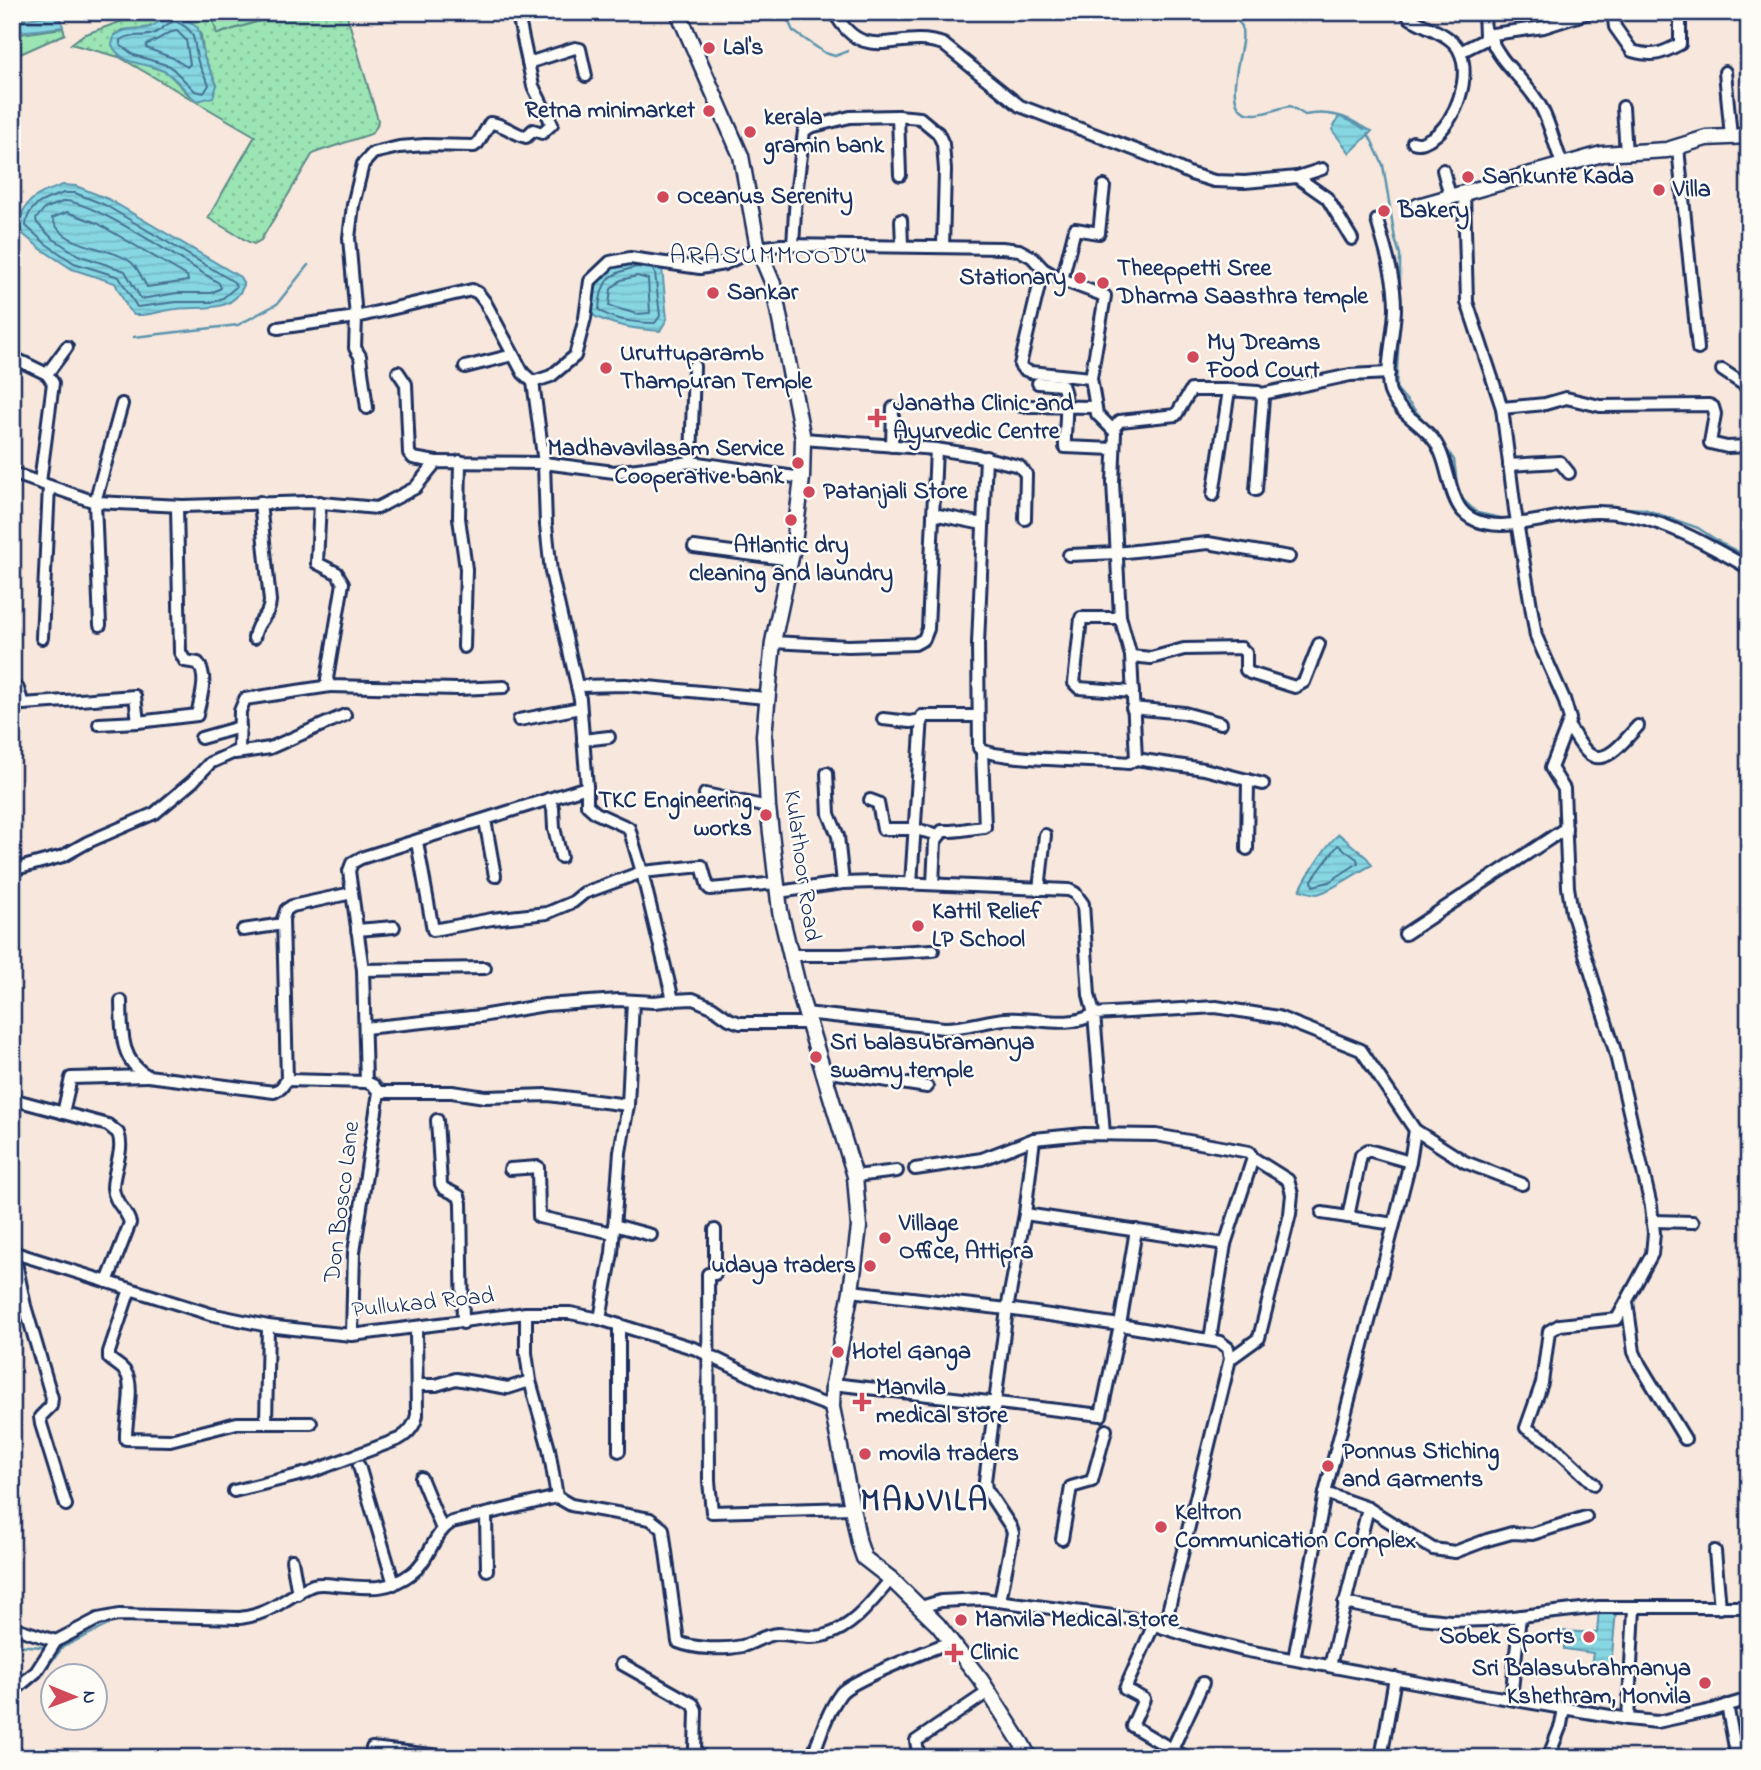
<svg xmlns="http://www.w3.org/2000/svg" width="1761" height="1770" font-family="'Indie Flower',sans-serif">
<style>
.grass{fill:url(#grass-dots);stroke:#5b8a88;stroke-width:2;fill-rule:evenodd}
.forest{fill:url(#forest-firs);stroke:#5b8a88;stroke-width:2}
.pitch{fill:#9be4b3;stroke:#5b8a88;stroke-width:2}
.water{fill:url(#water-rules);stroke:#5c94ae;stroke-width:2}
.lines{fill:none;stroke-linecap:round;stroke-linejoin:round}
.shore{stroke:#467293;stroke-width:2}
.stream{stroke:#5c94ae;stroke-width:2.5}
.minor-casing{stroke:#1b2f5e;stroke-width:16}
.major-casing{stroke:#1b2f5e;stroke-width:19}
.minor{stroke:#fdfcf7;stroke-width:10}
.major{stroke:#fdfcf7;stroke-width:14}
.poi-dot{fill:#d1495b;stroke:#fdfcf7;stroke-width:2.5}
.labels{text-anchor:middle;dominant-baseline:central;stroke-width:5;stroke-linejoin:round;paint-order:stroke}
.poi-label{font-size:24px;font-weight:bold;fill:#1b2f5e;stroke:#fdfcf7;text-anchor:start}
.street-label{font-size:24px;fill:#1b2f5e;stroke:#fdfcf7}
.neighbourhood-label{font-size:26px;letter-spacing:2px;fill:#1b2f5e;stroke:#fdfcf7}
.district-label{font-size:32px;font-weight:bold;letter-spacing:2px;fill:#1b2f5e;stroke:#fdfcf7}
</style>
<defs>
<pattern id="grass-dots" width="8" height="8" patternUnits="userSpaceOnUse" patternTransform="scale(1.75)"><rect width="8" height="8" fill="#9be4b3"/><path d="M2 2h.1M6 6h.1" fill="none" stroke="#85c49c" stroke-width="1.8" stroke-linecap="round"/></pattern>
<pattern id="forest-firs" width="22" height="20" patternUnits="userSpaceOnUse" patternTransform="scale(1.75)"><rect width="22" height="20" fill="#9be4b3"/><path d="M5 1l3.5 6h-7zM16 11l3.5 6h-7z" fill="#85c49c"/></pattern>
<pattern id="water-rules" width="6" height="5" patternUnits="userSpaceOnUse" patternTransform="scale(1.75)"><rect width="6" height="5" fill="#87d7e3"/><path d="M0 2.5h6" fill="none" stroke="#74b9c5"/></pattern>
</defs>
<rect width="100%" height="100%" fill="#f7e7dc"/>
<filter id="ink" filterUnits="userSpaceOnUse"><feTurbulence type="fractalNoise" baseFrequency=".0143" numOctaves="2"/><feDisplacementMap in="SourceGraphic" scale="14" xChannelSelector="R" yChannelSelector="G"/><feConvolveMatrix kernelMatrix="1 2 1 2 8 2 1 2 1" color-interpolation-filters="sRGB"/></filter>
<g filter="url(#ink)">
<path class="grass" d="M 148,12 L 211,12 L 218,34 L 288,12 L 346,12 L 378,120 L 377,126 L 371,134 L 317,152 L 312,155 L 261,240 L 254,244 L 249,242 L 208,218 L 255,136 L 119,57 L 71,44 L 83,35 ZM 193,23 L 201,35 L 204,57 L 217,85 L 190,96 L 167,72 L 119,56 L 114,35 L 123,30 Z"/>
<polygon class="forest" points="63,28 65,34 18,55 13,35"/>
<polygon class="pitch" points="211,12 288,12 217,34"/>
<g class="water">
<polygon points="60,14 63,27 12,33 12,21"/>
<path d="M 171,15 L 181,15 L 198,28 L 204,57 L 217,85 L 213,97 L 197,101 C 185,92 177,78 164,71 C 146,62 122,66 112,45 L 114,36 C 132,24 136,32 150,27 C 158,24 161,18 171,15 Z"/>
<polygon points="1339,116 1372,131 1350,153 1332,130"/>
<path d="M 63,185 L 76,186 L 108,199 L 240,277 L 244,285 C 232,314 203,306 177,309 C 163,310 149,316 134,315 L 128,309 L 115,283 L 72,269 L 41,249 L 17,229 C 24,198 36,195 63,185 Z"/>
<path d="M 637,260 L 655,263 L 662,268 L 667,319 L 660,331 C 635,329 613,326 590,314 C 596,277 598,269 637,260 Z"/>
<path d="M 1339,834 L 1367,858 L 1372,865 C 1359,871 1328,893 1317,894 C 1312,894 1305,891 1300,890 C 1306,877 1328,842 1339,834 Z"/>
<polygon points="1599,1609 1616,1610 1611,1667 1591,1665 1593,1653 1564,1649 1564,1631 1597,1633"/>
</g>
<g class="lines">
<g class="shore">
<path d="M 175,21 C 197,31 193,38 197,58 C 199,68 205,76 209,85 L 204,93 L 195,91 L 170,66 L 134,55 L 120,45 L 120,40 C 132,32 143,39 155,33 C 163,29 165,24 175,21 Z"/>
<path d="M 177,31 L 186,40 L 190,64 L 187,67 L 173,58 L 146,48 L 147,44 C 158,41 168,31 177,31 Z"/>
<path d="M 64,193 L 75,193 L 105,205 L 234,282 L 236,287 L 223,298 L 213,302 L 177,302 L 137,307 L 119,277 L 74,263 L 46,244 L 26,226 C 27,204 46,199 64,193 Z"/>
<path d="M 65,201 C 95,202 189,265 219,283 L 221,288 L 211,293 L 177,293 L 141,299 L 125,271 L 78,255 L 52,238 L 37,223 L 36,219 L 44,209 Z"/>
<path d="M 67,212 L 97,223 L 187,276 L 188,281 L 147,287 C 142,279 139,269 132,263 C 111,245 63,250 52,218 Z"/>
<path d="M 637,267 L 652,269 L 655,273 L 660,316 L 655,323 C 636,323 614,321 599,310 C 601,280 609,273 637,267 Z"/>
<polygon points="637,276 648,279 650,313 637,314 609,306 611,289 621,280"/>
<polygon points="1338,845 1357,859 1358,863 1329,882 1313,886 1312,880"/>
</g>
<g class="stream">
<polyline points="784,12 793,31 825,53 835,56 848,51"/>
<path d="M 1222,12 L 1232,15 L 1242,26 C 1242,31 1243,37 1242,42 C 1240,59 1224,106 1247,113 C 1261,117 1277,108 1290,106 L 1305,115 C 1324,111 1349,115 1364,129"/>
<polyline points="59,18 75,12"/>
<polyline points="1368,133 1383,165 1395,239 1400,254 1400,307"/>
<polyline points="1400,317 1396,388 1431,429"/>
<polyline points="134,337 238,325 277,304 308,265"/>
<polyline points="1440,440 1454,460 1458,491"/>
<polyline points="1460,497 1477,513 1506,519"/>
<polyline points="1606,507 1644,509 1698,528 1724,545 1749,557"/>
<polyline points="1519,518 1568,508 1592,507"/>
<polyline points="12,1645 44,1647"/>
<polyline points="12,1703 44,1671 63,1647 108,1625"/>
</g>
<defs>
<g id="minor">
<path d="M 834,12 C 865,68 898,28 943,44 L 1020,106 L 1154,157 L 1191,174 L 1214,181 L 1245,182 L 1297,177"/>
<path d="M 1406,12 L 1410,18 C 1424,27 1451,34 1459,50 C 1472,76 1456,122 1433,137 C 1426,141 1421,145 1413,142"/>
<path d="M 1484,12 L 1485,35 L 1490,37 C 1502,67 1527,80 1542,109 C 1551,127 1555,147 1563,166"/>
<path d="M 1613,12 L 1615,27 L 1632,51 C 1654,57 1661,54 1680,44 L 1680,12"/>
<polyline points="1460,52 1484,40 1485,35 1544,27 1591,12"/>
<polyline points="528,63 575,48 580,49 586,76"/>
<polyline points="1725,72 1731,137"/>
<polyline points="1623,107 1626,154"/>
<polyline points="898,116 900,175"/>
<polyline points="1678,148 1698,349"/>
<polyline points="1322,169 1297,177 1327,198 1352,239"/>
<polyline points="1443,170 1450,196"/>
<polyline points="1464,192 1467,302 1502,408 1545,404 1566,398 1600,406 1709,405 1713,407 1715,414 1710,443 1727,447 1749,446"/>
<polyline points="901,220 902,245"/>
<path d="M 1377,220 C 1385,249 1395,277 1395,308 C 1395,329 1384,374 1390,392 C 1398,413 1420,422 1433,439 C 1448,458 1447,489 1460,508 C 1483,541 1549,516 1581,513 C 1643,506 1697,539 1749,568"/>
<polyline points="793,245 796,195 804,131 810,127 850,117 898,116 920,118 938,133 943,144 945,170 943,247"/>
<polyline points="1043,269 1020,365 1023,369 1030,372 1091,378"/>
<polyline points="1062,280 1075,229 1099,233 1104,186"/>
<polyline points="278,328 356,317 472,290 478,293 485,302 523,373 533,382"/>
<polyline points="12,357 47,374 53,383 40,482"/>
<polyline points="465,367 513,355"/>
<polyline points="1722,370 1749,388"/>
<polyline points="398,372 406,384 409,453 413,458 436,462"/>
<polyline points="47,374 67,347"/>
<path d="M 1038,383 L 1062,385 C 1070,404 1064,426 1065,447 L 1114,449"/>
<polyline points="1262,394 1350,375 1389,373"/>
<polyline points="1021,406 1095,407"/>
<path d="M 367,408 L 360,356 L 355,348 L 356,317 L 349,238 L 353,205 L 363,164 L 373,153 L 399,147 L 425,145 L 474,146 L 478,143 L 490,123 C 502,123 514,134 526,137 L 533,130 L 542,133 L 552,124 L 533,86 L 518,15 L 520,12"/>
<polyline points="1502,408 1515,510 1536,636 1564,699 1570,719 1551,768 1564,789 1568,887 1572,912 1615,1051 1651,1206 1654,1233 1652,1254 1617,1319 1560,1325 1549,1331 1542,1383 1526,1428 1549,1442 1594,1484"/>
<polyline points="1113,429 1120,421 1176,415 1191,390 1229,390"/>
<polyline points="803,439 936,449 974,455 1019,466 1026,474 1025,519"/>
<polyline points="892,446 893,408"/>
<path d="M 986,457 L 978,644 L 979,748 C 992,761 1103,760 1128,763 L 1136,759"/>
<polyline points="460,461 459,518 466,569 464,647"/>
<polyline points="691,462 694,366"/>
<polyline points="1509,465 1560,462 1569,473"/>
<polyline points="12,473 95,502 183,506 311,502 377,508 415,488 436,462 544,463 614,472 691,462 802,478"/>
<polyline points="1213,495 1229,390 1258,392 1263,398 1256,490"/>
<polyline points="320,502 317,563 337,573 343,583 327,679 330,686 458,689 504,687"/>
<polyline points="933,514 983,524"/>
<polyline points="694,547 792,560"/>
<polyline points="1069,555 1117,553 1208,543 1289,557"/>
<polyline points="1120,616 1118,618 1081,618 1074,683 1079,688 1133,692"/>
<polyline points="100,625 95,502 122,404"/>
<polyline points="42,638 49,486"/>
<path d="M 254,638 C 257,618 269,619 270,601 L 260,502"/>
<polyline points="773,642 848,646 915,644 924,639 928,629 936,449"/>
<polyline points="577,686 626,685 766,698"/>
<path d="M 12,689 L 18,689 L 23,704 L 135,696 L 138,722 L 197,715 C 200,699 209,678 198,663 L 185,661 L 180,652 L 177,506"/>
<polyline points="1132,708 1184,713 1221,723"/>
<polyline points="883,719 910,722 922,720"/>
<polyline points="519,720 580,708"/>
<polyline points="99,724 138,722"/>
<path d="M 1569,727 C 1575,735 1581,748 1589,754 C 1607,767 1627,737 1638,726"/>
<polyline points="201,738 240,727"/>
<polyline points="583,740 609,737"/>
<polyline points="235,753 270,748 345,715"/>
<polyline points="827,773 829,814 838,836 843,883"/>
<polyline points="1263,784 1204,769 1136,759 1131,656 1151,658 1184,649 1241,648 1246,653 1246,670 1250,673 1295,687 1304,682 1319,644"/>
<polyline points="587,787 580,699 551,572 546,525 544,463 533,382 551,376 575,356 585,318 590,281 610,262 630,258 700,268 724,264 758,248 781,245 1002,248 1019,250 1032,257 1043,269 1062,280 1105,296 1091,378 1097,414 1115,432 1113,482 1120,616 1131,656"/>
<polyline points="705,794 768,807"/>
<polyline points="548,799 553,808 554,828 561,857"/>
<polyline points="870,800 878,803 883,829 914,829 940,835"/>
<polyline points="485,820 495,876"/>
<polyline points="417,842 433,930 492,919 547,913 573,902 584,893 642,872 702,866 708,887 710,889 777,883"/>
<polyline points="1247,849 1248,780"/>
<polyline points="12,870 63,856 88,842 155,813 192,782 210,763 239,750 240,711 245,699 330,686"/>
<polyline points="911,884 922,716 978,716"/>
<path d="M 933,884 L 935,842 L 942,831 C 957,832 970,828 985,827 L 982,752"/>
<polyline points="1039,890 1045,835"/>
<path d="M 778,892 L 843,883 L 875,882 L 1069,890 L 1075,893 L 1083,904 L 1089,995 L 1094,1014 C 1067,1030 1034,1016 1005,1019 C 984,1021 965,1028 944,1028 L 805,1013"/>
<polyline points="352,893 292,906 286,910 283,919 287,1080 366,1082 363,970 349,871 352,863 361,858 587,787 587,805 596,813 629,828 642,872 673,1000 693,999 712,1007 729,1019 740,1023 808,1023"/>
<polyline points="243,930 283,924"/>
<polyline points="357,930 394,927"/>
<polyline points="1405,934 1566,828"/>
<polyline points="791,955 842,955 933,950"/>
<polyline points="363,970 485,968"/>
<path d="M 121,1001 C 122,1029 119,1061 148,1076 L 274,1092 L 281,1088 L 287,1080"/>
<polyline points="365,1028 481,1016 545,1005 619,1000 654,1002 673,1000"/>
<polyline points="824,1071 927,1087"/>
<polyline points="379,1092 452,1092 485,1097 548,1095 628,1105"/>
<path d="M 12,1099 L 108,1125 L 118,1133 C 125,1150 113,1170 113,1188 C 114,1203 127,1210 130,1223 L 107,1282"/>
<polyline points="63,1113 71,1078 148,1076"/>
<polyline points="437,1120 441,1184 443,1188 459,1196 461,1203 463,1323"/>
<polyline points="1415,1130 1465,1162 1522,1184"/>
<polyline points="1104,1134 1094,1014 1216,1007 1278,1017 1361,1050 1415,1130 1410,1162 1325,1493 1294,1659"/>
<polyline points="510,1169 538,1167 539,1217 613,1233"/>
<polyline points="915,1169 982,1159 1034,1139 1084,1134 1156,1135 1249,1152 1253,1158 1225,1244 1210,1340"/>
<polyline points="855,1176 897,1171"/>
<polyline points="1322,1213 1394,1224"/>
<polyline points="1025,1214 1225,1244"/>
<polyline points="1348,1217 1361,1155 1368,1150 1410,1162"/>
<polyline points="1652,1221 1693,1222"/>
<polyline points="614,1225 651,1235"/>
<polyline points="715,1230 715,1274 708,1274 709,1481 712,1512 852,1508"/>
<polyline points="1136,1230 1120,1325 1220,1342 1228,1348 1230,1359 1164,1628"/>
<polyline points="12,1252 210,1314 268,1326 311,1331 352,1335 526,1313 570,1313 600,1319 696,1349 762,1381 832,1407"/>
<polyline points="14,1253 25,1306 52,1398 51,1406 40,1417 41,1424 66,1505"/>
<path d="M 130,1289 L 109,1352 L 109,1358 C 115,1364 122,1366 126,1373 C 135,1386 125,1422 126,1439 L 170,1440 L 237,1423 L 266,1423 L 268,1326"/>
<polyline points="1627,1302 1634,1352 1640,1365 1685,1439"/>
<path d="M 526,1313 L 526,1353 L 530,1381 L 549,1449 L 557,1497 L 571,1505 L 650,1519 L 663,1529 L 678,1642 C 695,1649 724,1650 742,1646 C 755,1643 765,1634 778,1634 C 793,1634 811,1640 826,1635 C 854,1627 873,1600 891,1579"/>
<polyline points="600,1319 612,1253 620,1152 628,1105 633,1001"/>
<polyline points="619,1325 619,1451"/>
<polyline points="352,1335 354,1252 379,1092 373,1085 366,1082"/>
<polyline points="1230,1359 1259,1338 1290,1214 1292,1194 1288,1180 1253,1158"/>
<polyline points="833,1384 1101,1415 1120,1325 1007,1309 851,1291"/>
<polyline points="417,1385 436,1385 456,1379 508,1388 530,1381"/>
<polyline points="266,1423 311,1423"/>
<polyline points="359,1466 394,1584"/>
<polyline points="421,1478 442,1529"/>
<path d="M 234,1491 L 311,1472 L 399,1439 C 409,1433 415,1426 417,1415 L 416,1328"/>
<polyline points="1325,1493 1368,1508 1330,1666"/>
<polyline points="1368,1508 1433,1549 1455,1552 1487,1540 1512,1533 1532,1534 1586,1517"/>
<polyline points="486,1515 487,1570"/>
<polyline points="1062,1539 1071,1487 1092,1481 1106,1430"/>
<polyline points="1715,1551 1720,1608"/>
<polyline points="292,1560 298,1594"/>
<polyline points="1000,1601 1013,1533 1011,1527 986,1489 985,1481 1007,1309 1025,1214 1034,1139"/>
<polyline points="1344,1603 1420,1618 1450,1621 1486,1620 1599,1607 1749,1607"/>
<polyline points="921,1607 941,1601 982,1599 1136,1619 1192,1637 1243,1650 1473,1693 1628,1719 1657,1722 1712,1710 1749,1699"/>
<polyline points="1154,1624 1125,1689 1144,1699 1132,1726 1187,1758"/>
<polyline points="12,1627 56,1641"/>
<polyline points="622,1664 693,1704 696,1710 695,1750 703,1758"/>
<path d="M 12,1692 L 36,1672 L 56,1641 L 98,1619 L 119,1615 L 240,1618 C 275,1613 284,1597 313,1585 C 320,1583 328,1584 335,1585 C 365,1587 386,1593 412,1573 C 430,1560 432,1534 452,1522 L 557,1497"/>
<polyline points="1511,1699 1520,1616"/>
<polyline points="1727,1705 1737,1758"/>
<polyline points="1628,1719 1634,1609"/>
<polyline points="371,1758 372,1748 457,1758"/>
<path d="M 812,1758 C 820,1736 827,1712 841,1693 C 852,1680 930,1650 950,1642"/>
<polyline points="919,1758 916,1741 988,1692"/>
<polyline points="1168,1758 1203,1683"/>
<polyline points="1381,1758 1395,1678"/>
<polyline points="1548,1758 1561,1725 1564,1708"/>
</g>
<g id="major">
<polyline points="678,12 741,156 758,248 773,284 803,439 802,478 794,543 773,642 764,735 768,807 780,911 801,998 855,1176 859,1227 851,1291 833,1384 832,1407 859,1543 864,1558 891,1579 938,1625 981,1680 1022,1744 1029,1758"/>
<polyline points="1418,206 1602,154 1667,150 1706,138 1749,136"/>
</g>
</defs>
<use href="#minor" class="minor-casing"/>
<use href="#major" class="major-casing"/>
<use href="#minor" class="minor"/>
<use href="#major" class="major"/>
</g>
</g>
<g class="poi-dot">
<circle cx="709" cy="48" r="7"/>
<circle cx="709" cy="111" r="7"/>
<circle cx="750" cy="132" r="7"/>
<circle cx="1468" cy="177" r="7"/>
<circle cx="1659" cy="190" r="7"/>
<circle cx="663" cy="197" r="7"/>
<circle cx="1384" cy="211" r="7"/>
<circle cx="1080" cy="278" r="7"/>
<circle cx="1103" cy="283" r="7"/>
<circle cx="713" cy="293" r="7"/>
<circle cx="1193" cy="357" r="7"/>
<circle cx="606" cy="368" r="7"/>
<path d="M873.5 407.5h7v7h7v7h-7v7h-7v-7h-7v-7h7z"/>
<circle cx="798" cy="463" r="7"/>
<circle cx="809" cy="492" r="7"/>
<circle cx="791" cy="520" r="7"/>
<circle cx="766" cy="815" r="7"/>
<circle cx="918" cy="926" r="7"/>
<circle cx="816" cy="1057" r="7"/>
<circle cx="885" cy="1238" r="7"/>
<circle cx="870" cy="1266" r="7"/>
<circle cx="838" cy="1352" r="7"/>
<path d="M858.5 1391.5h7v7h7v7h-7v7h-7v-7h-7v-7h7z"/>
<circle cx="865" cy="1454" r="7"/>
<circle cx="1328" cy="1466" r="7"/>
<circle cx="1161" cy="1527" r="7"/>
<circle cx="961" cy="1620" r="7"/>
<circle cx="1589" cy="1637" r="7"/>
<path d="M950.5 1642.5h7v7h7v7h-7v7h-7v-7h-7v-7h7z"/>
<circle cx="1705" cy="1683" r="7"/>
</g>
<g class="labels">
<g class="poi-label">
<text x="723" y="48">Lal's</text>
<text x="695" y="111" text-anchor="end">Retna minimarket</text>
<text x="764" y="118">kerala<tspan x="764" dy="28">gramin bank</tspan></text>
<text x="1482" y="177">Sankunte Kada</text>
<text x="1673" y="190">Villa</text>
<text x="677" y="197">Oceanus Serenity</text>
<text x="1398" y="211">Bakery</text>
<text x="1117" y="269">Theeppetti Sree<tspan x="1117" dy="28">Dharma Saasthra temple</tspan></text>
<text x="1066" y="278" text-anchor="end">Stationary</text>
<text x="727" y="293">Sankar</text>
<text x="1207" y="343">My Dreams<tspan x="1207" dy="28">Food Court</tspan></text>
<text x="620" y="354">Uruttuparamb<tspan x="620" dy="28">Thampuran Temple</tspan></text>
<text x="893" y="404">Janatha Clinic and<tspan x="893" dy="28">Ayurvedic Centre</tspan></text>
<text x="784" y="449" text-anchor="end">Madhavavilasam Service<tspan x="784" dy="28">Cooperative bank</tspan></text>
<text x="823" y="492">Patanjali Store</text>
<text x="791" y="546" text-anchor="middle">Atlantic dry<tspan x="791" dy="28">cleaning and laundry</tspan></text>
<text x="752" y="801" text-anchor="end">TKC Engineering<tspan x="752" dy="28">works</tspan></text>
<text x="932" y="912">Kattil Relief<tspan x="932" dy="28">LP School</tspan></text>
<text x="830" y="1043">Sri balasubramanya<tspan x="830" dy="28">swamy temple</tspan></text>
<text x="899" y="1224">Village<tspan x="899" dy="28">Office, Attipra</tspan></text>
<text x="856" y="1266" text-anchor="end">udaya traders</text>
<text x="852" y="1352">Hotel Ganga</text>
<text x="876" y="1388">Manvila<tspan x="876" dy="28">medical store</tspan></text>
<text x="1342" y="1452">Ponnus Stiching<tspan x="1342" dy="28">and Garments</tspan></text>
<text x="879" y="1454">movila traders</text>
<text x="1175" y="1513">Keltron<tspan x="1175" dy="28">Communication Complex</tspan></text>
<text x="975" y="1620">Manvila Medical store</text>
<text x="1575" y="1637" text-anchor="end">Sobek Sports</text>
<text x="970" y="1653">Clinic</text>
<text x="1691" y="1669" text-anchor="end">Sri Balasubrahmanya<tspan x="1691" dy="28">Kshethram, Monvila</tspan></text>
</g>
<g class="street-label">
<text transform="translate(801 866) rotate(82)">Kulathoor Road</text>
<text transform="translate(343 1202) rotate(-83)">Don Bosco Lane</text>
<text transform="translate(423 1304) rotate(-6)">Pullukad Road</text>
</g>
<g class="neighbourhood-label">
<text x="769" y="257">ARASUMMOODU</text>
</g>
<g class="district-label">
<text x="925" y="1502">MANVILA</text>
</g>
</g>
<rect width="1761" height="1770" fill="none" stroke="#fdfcf7" stroke-width="42"/>
<rect x="21" y="21" width="1719" height="1728" fill="none" stroke="#1b2f5e" stroke-width="2.5" filter="url(#ink)"/>
<g transform="translate(74 1697) rotate(91)"><circle r="33" fill="#fdfcf7" stroke="#a3aaba" stroke-width="2"/>
<path d="M0-5L12 26L0 18L-12 26Z" fill="#d1495b"/>
<text y="-10" font-size="19" font-weight="bold" text-anchor="middle" fill="#1b2f5e">N</text>
</g>
</svg>
